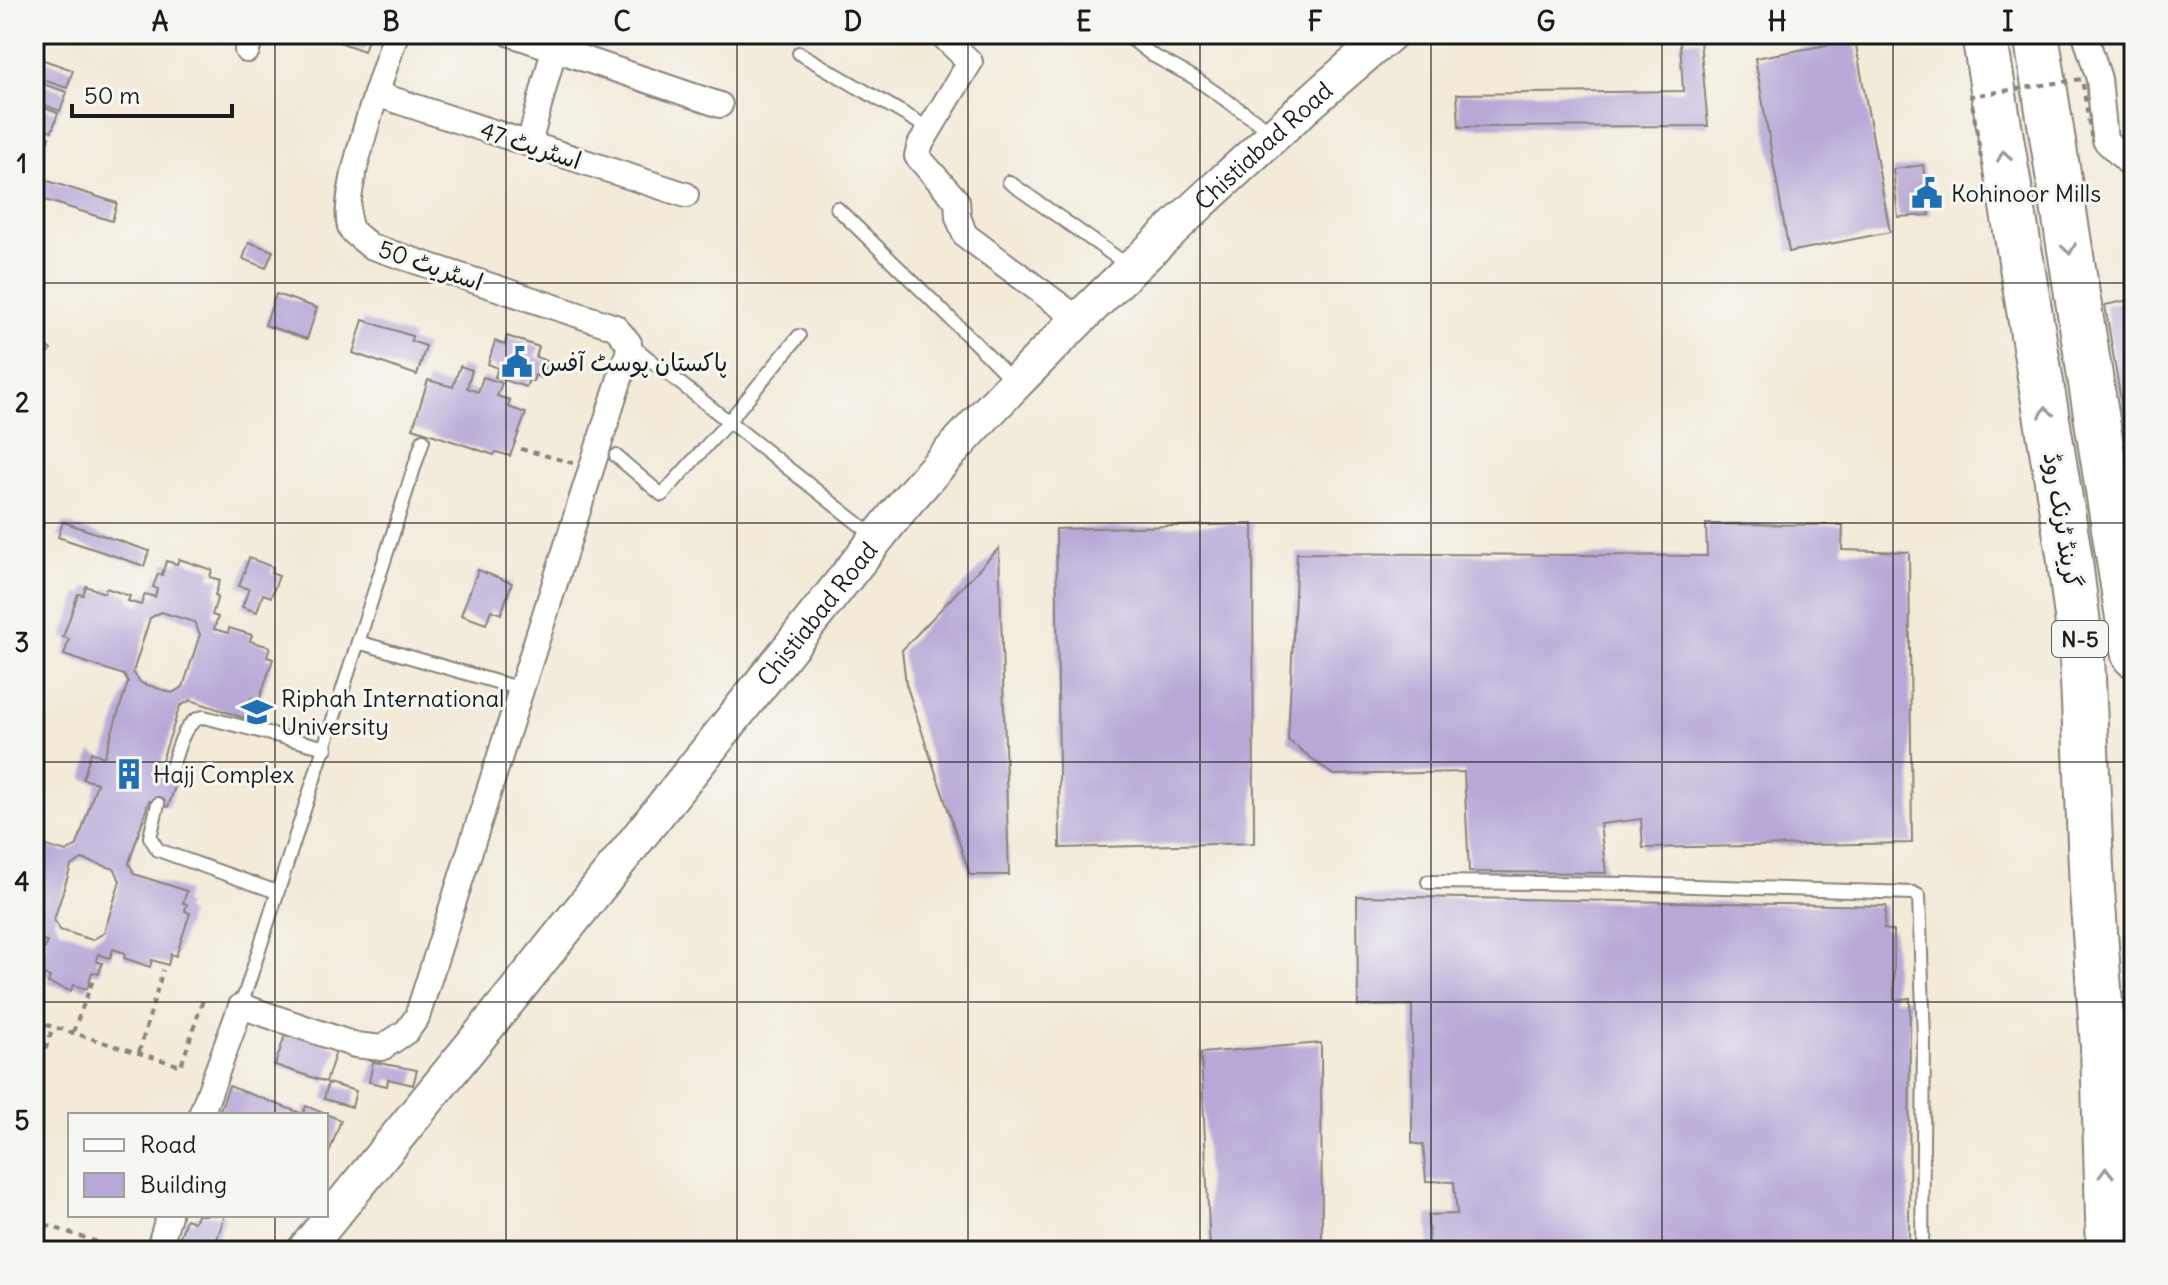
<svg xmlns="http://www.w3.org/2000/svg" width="2168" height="1285" font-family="Delius,'Playpen Sans Arabic',sans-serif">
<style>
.building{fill:#b7a8d7;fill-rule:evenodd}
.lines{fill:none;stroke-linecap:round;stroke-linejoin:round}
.lane-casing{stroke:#88837a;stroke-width:16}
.street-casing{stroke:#88837a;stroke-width:28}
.secondary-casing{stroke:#88837a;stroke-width:38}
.highway-casing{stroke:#88837a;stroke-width:48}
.path{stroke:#88837a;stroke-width:4;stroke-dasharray:6 6;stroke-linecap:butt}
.lane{stroke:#fff;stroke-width:12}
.street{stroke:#fff;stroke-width:24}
.secondary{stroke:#fff;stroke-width:34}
.highway{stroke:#fff;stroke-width:44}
.path-bridge{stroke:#88837a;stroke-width:4;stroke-dasharray:6 6;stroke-linecap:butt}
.oneway{stroke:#999}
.grid{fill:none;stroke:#1c1c1c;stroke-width:2;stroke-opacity:0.55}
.labels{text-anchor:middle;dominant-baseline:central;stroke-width:6;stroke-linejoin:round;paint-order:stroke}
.shield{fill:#f6f6f2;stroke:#5d5d5c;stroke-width:2}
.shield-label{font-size:22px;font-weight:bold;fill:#1c1c1c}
.street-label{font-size:24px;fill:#1c1c1c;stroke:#f6f6f2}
.poi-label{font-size:24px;fill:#1c1c1c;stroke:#f6f6f2;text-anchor:start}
.neatline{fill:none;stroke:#1c1c1c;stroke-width:3}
.grid-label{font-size:26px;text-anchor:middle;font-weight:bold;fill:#1c1c1c}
</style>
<rect width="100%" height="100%" fill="#f6f6f2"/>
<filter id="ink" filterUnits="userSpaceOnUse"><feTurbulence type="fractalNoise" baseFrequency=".0125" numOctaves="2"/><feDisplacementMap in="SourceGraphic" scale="16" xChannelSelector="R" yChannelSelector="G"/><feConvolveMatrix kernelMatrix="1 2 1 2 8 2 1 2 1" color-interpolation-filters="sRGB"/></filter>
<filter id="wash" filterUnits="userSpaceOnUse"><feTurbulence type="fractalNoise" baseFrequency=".006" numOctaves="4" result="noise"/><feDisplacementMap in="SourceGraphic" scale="32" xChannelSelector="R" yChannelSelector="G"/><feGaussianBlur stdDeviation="1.8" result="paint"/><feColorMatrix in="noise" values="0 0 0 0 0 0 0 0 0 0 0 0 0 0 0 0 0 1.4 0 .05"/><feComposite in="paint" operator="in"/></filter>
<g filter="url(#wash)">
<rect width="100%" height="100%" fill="#f3ead8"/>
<g id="blocks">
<g class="building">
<polygon points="330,34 370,34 364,51 328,38"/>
<polygon points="1700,40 1708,126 1459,127 1457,94 1683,91 1680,41"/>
<polygon points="1855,40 1890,232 1789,252 1755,58"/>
<polygon points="38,58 73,70 67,88 34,77"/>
<polygon points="34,81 67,92 60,111 34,101"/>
<polygon points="34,104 58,113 52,131 34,125"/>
<polygon points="34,132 49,137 42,155 34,152"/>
<polygon points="1923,165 1930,215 1898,217 1893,169"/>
<polygon points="45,180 117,203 112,221 39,198"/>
<polygon points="249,242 273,251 266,268 243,259"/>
<polygon points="276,294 317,308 307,339 265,325"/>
<polygon points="2134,299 2134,431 2126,432 2105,305"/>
<polygon points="363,320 412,336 411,341 426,346 417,375 353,353"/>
<polygon points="34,336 51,350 34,372"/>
<polygon points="507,336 539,347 536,357 547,361 541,378 535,375 533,381 529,380 526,387 495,377 498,368 488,364 495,341 505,345"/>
<polygon points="460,366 472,370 467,388 478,392 483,377 502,383 497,396 510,400 508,407 526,413 510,456 496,452 494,455 413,428 428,380 453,387"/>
<polygon points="63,522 149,551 144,566 58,537"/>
<polygon points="1253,524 1254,843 1060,848 1056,529"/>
<polygon points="1706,524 1843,525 1842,550 1909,552 1912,843 1643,848 1641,819 1600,824 1606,873 1469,872 1464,772 1333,775 1288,740 1297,553 1707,556"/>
<polygon points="999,548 1009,875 970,875 906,684 902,650"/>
<polygon points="249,558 273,567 271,573 279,576 271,597 263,594 257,612 242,607 249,589 239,586"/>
<path d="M 179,559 L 212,570 L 210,577 L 220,580 L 215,595 L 218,596 L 212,615 L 218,617 L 214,629 L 228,633 L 229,628 L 252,635 L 250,641 L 270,647 L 267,657 L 273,659 L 259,701 L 251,698 L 244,718 L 191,700 L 180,706 L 159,769 L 179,775 L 168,807 L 149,801 L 129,863 L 134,874 L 187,891 L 183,903 L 187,904 L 185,911 L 190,913 L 176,956 L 171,954 L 168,965 L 152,960 L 150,967 L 124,958 L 125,953 L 113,949 L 110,958 L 98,954 L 96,961 L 102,963 L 99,974 L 92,972 L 87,989 L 73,985 L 71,991 L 48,983 L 50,977 L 36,972 L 41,957 L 36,956 L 39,946 L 45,948 L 47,942 L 34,938 L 34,842 L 66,852 L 77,845 L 97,783 L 83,779 L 91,752 L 104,757 L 128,682 L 124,675 L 64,655 L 69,639 L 63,637 L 78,594 L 83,595 L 86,586 L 104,593 L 106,588 L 130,596 L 128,601 L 141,605 L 145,594 L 155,597 L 157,589 L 153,587 L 158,574 L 162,575 L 166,561 L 177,564 ZM 161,612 L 194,622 L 200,634 L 183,687 L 172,693 L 141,683 L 133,672 L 150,618 ZM 82,859 L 115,869 L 120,881 L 104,933 L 92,940 L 60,930 L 54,920 L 71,866 Z"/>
<polygon points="478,570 512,583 501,614 491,610 486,624 461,615"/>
<polygon points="1357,896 1886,906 1884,929 1894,931 1894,1000 1910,998 1909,1251 1429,1251 1428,1215 1457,1214 1454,1182 1426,1181 1423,1145 1412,1143 1412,1005 1358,1006"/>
<polygon points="286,1032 337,1048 326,1082 275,1065"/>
<polygon points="1321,1043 1322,1251 1210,1251 1201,1053"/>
<polygon points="373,1062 417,1070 413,1085 388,1079 387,1086 369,1082"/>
<polygon points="328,1083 356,1091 352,1107 324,1099"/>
<polygon points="229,1086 303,1114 306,1106 341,1120 329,1153 326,1152 326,1115 218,1115"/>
<polygon points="197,1215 225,1215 213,1251 175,1251 186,1219 194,1222"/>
</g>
</g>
</g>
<g filter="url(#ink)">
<use href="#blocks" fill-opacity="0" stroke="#88837a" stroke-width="2"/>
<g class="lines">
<defs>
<g id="lane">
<polyline points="1125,34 1152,55 1193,77 1272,132"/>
<polyline points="799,53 930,129"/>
<polyline points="1009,182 1129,266"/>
<path d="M 837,208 C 896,265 955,322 1013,381"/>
<polyline points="629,343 874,536"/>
<polyline points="616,456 662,495 728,422 799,336"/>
<polyline points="358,642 521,689"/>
<path d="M 170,773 C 177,754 182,720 204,717 L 326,748"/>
<polyline points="158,804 150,837 158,850 277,892"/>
<polyline points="1428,882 1629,884 1913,893 1919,896 1924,1039 1922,1251"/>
<polyline points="241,1006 423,440"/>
</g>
<g id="street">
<polyline points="511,34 720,105"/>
<polyline points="941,34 970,62 920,145 917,156 957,201 958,217 965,235 1078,319"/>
<polyline points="2085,34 2099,79 2105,140 2134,168"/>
<polyline points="247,50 252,34"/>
<polyline points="376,94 686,195"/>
<polyline points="529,144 558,34"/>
<path d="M 201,1115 L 241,1006 L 355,1045 L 382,1048 L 407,1031 L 417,1017 L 628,353 L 629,343 L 615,327 L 370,246 C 365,241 355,235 351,229 C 337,202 385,67 396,34"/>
<polyline points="158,1251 169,1215"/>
</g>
<g id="secondary">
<path id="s1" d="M 304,1251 L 516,991 L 905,503 C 997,397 1097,300 1199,204 C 1262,146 1324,88 1390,34"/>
</g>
<g id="highway">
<polyline points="1984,34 2069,554 2082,656 2092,890 2103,1047 2109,1251"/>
<polyline points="2036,34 2134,655"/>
</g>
</defs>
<use href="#lane" class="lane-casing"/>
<use href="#street" class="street-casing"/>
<use href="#secondary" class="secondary-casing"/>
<use href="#highway" class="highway-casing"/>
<g class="path">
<polyline points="521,449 573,463"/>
<polyline points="34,1021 181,1066 203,1000"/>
<polyline points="73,1032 93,980"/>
<polyline points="139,1052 163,970"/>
<polyline points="34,1083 53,1027"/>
<polyline points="34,1221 125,1251"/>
</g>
<use href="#lane" class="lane"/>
<use href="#street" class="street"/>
<use href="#secondary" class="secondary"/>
<use href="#highway" class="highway"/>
<polyline class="path-bridge" points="1981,158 1971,96 2082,79 2092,142"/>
</g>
<defs><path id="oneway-chevron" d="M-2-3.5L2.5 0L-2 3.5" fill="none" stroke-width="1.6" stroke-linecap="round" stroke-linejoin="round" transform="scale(2)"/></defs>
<g class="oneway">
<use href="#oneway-chevron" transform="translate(2004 156) rotate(-99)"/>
<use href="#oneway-chevron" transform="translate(2069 249) rotate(81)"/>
<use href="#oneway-chevron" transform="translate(2046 412) rotate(-99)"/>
<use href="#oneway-chevron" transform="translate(2106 1173) rotate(-91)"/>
</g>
</g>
<path class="grid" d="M 275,34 L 275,1115M 506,34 L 506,1251M 737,34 L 737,1251M 968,34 L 968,1251M 1200,34 L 1200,1251M 1431,34 L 1431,1251M 1662,34 L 1662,1251M 1893,34 L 1893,1251M 34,283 L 2134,283M 34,523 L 2134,523M 34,762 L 2134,762M 34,1002 L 2134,1002M 275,1215 L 275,1251"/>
<defs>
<symbol id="civic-bare" viewBox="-9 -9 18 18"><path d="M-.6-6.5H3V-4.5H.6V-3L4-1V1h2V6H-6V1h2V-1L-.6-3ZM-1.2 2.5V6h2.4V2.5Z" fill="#1f6fb2" stroke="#f6f6f2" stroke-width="2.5" paint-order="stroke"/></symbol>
<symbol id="university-bare" viewBox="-9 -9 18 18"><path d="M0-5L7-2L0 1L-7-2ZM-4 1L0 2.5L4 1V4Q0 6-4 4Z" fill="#1f6fb2" stroke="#f6f6f2" stroke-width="2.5" paint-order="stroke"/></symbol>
<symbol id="building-bare" viewBox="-9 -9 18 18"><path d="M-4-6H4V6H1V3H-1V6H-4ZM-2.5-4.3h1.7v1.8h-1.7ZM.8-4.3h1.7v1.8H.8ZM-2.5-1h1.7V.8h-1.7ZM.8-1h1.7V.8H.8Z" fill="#1f6fb2" stroke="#f6f6f2" stroke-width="2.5" paint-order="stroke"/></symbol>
</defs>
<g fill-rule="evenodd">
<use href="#civic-bare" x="1905" y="171" width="44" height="44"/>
<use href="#civic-bare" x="495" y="340" width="44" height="44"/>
<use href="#university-bare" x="235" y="690" width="44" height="44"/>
<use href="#building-bare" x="107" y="752" width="44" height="44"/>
</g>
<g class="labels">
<rect class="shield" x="2052" y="621" width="56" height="36" rx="6"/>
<g class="shield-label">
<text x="2080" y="639">N-5</text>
</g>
<g class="street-label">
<text transform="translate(531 145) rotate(18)">اسٹریٹ 47</text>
<text stroke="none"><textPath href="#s1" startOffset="1466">Chistiabad Road</textPath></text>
<text transform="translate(431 265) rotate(19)">اسٹریٹ 50</text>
<text transform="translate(2063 520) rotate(81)">گرینڈ ٹرنک روڈ</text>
<text stroke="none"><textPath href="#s1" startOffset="818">Chistiabad Road</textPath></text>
</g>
<g class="poi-label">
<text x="1951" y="193">Kohinoor Mills</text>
<text x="541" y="362">پاکستان پوسٹ آفس</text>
<text x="281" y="698">Riphah International<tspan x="281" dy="28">University</tspan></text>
<text x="153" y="774">Hajj Complex</text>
</g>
</g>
<rect width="2168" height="1285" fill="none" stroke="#f6f6f2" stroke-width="88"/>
<rect x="68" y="1113" width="260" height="104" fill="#f6f6f2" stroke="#9f9f9c" stroke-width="2"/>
<rect x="84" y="1139" width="40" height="12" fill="#ffffff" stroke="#9f9f9c" stroke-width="2"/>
<text x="140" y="1153" font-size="24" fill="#1c1c1c">Road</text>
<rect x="84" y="1173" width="40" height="24" fill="#b7a8d7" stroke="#9f9f9c" stroke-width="2"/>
<text x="140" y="1193" font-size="24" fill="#1c1c1c">Building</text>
<path d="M72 104v12h160v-12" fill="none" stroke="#1c1c1c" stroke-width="4"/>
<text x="84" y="104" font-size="24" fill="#1c1c1c" stroke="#f6f6f2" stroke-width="6" paint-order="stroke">50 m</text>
<rect x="44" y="44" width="2080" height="1197" class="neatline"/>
<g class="grid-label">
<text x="160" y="31">A</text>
<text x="391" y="31">B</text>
<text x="622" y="31">C</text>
<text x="853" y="31">D</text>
<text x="1084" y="31">E</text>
<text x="1315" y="31">F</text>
<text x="1546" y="31">G</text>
<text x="1777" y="31">H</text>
<text x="2008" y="31">I</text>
<text x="22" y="173">1</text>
<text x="22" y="412">2</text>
<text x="22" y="652">3</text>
<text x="22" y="891">4</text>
<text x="22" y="1130">5</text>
</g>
</svg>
